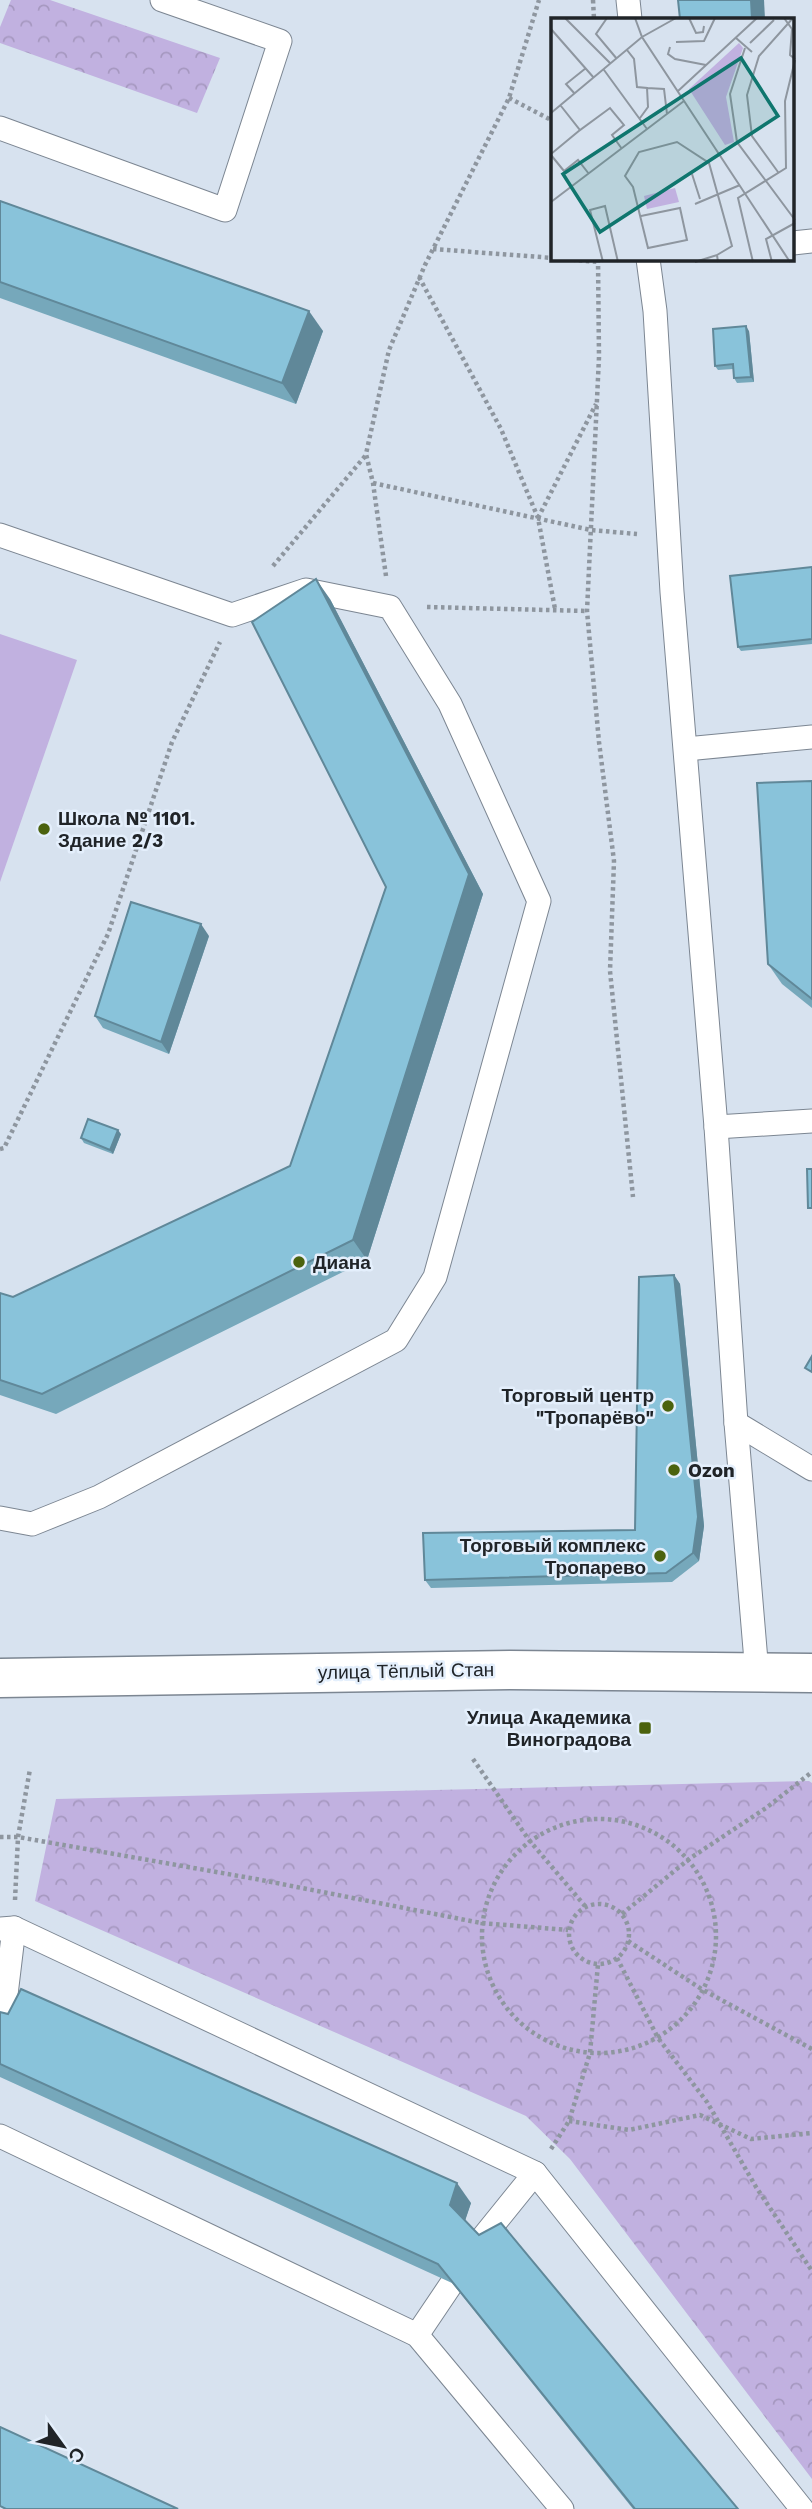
<svg xmlns="http://www.w3.org/2000/svg" width="812" height="2509" font-family="'Work Sans',sans-serif">
<style>
.forest{fill:url(#forest-crowns)}
.pitch{fill:#c1b1e0}
.lines{fill:none;stroke-linecap:round;stroke-linejoin:round}
.service-casing{stroke:#7c8692;stroke-width:25}
.tertiary-casing{stroke:#7c8692;stroke-width:41}
.path{stroke:#8e969f;stroke-width:4.5;stroke-dasharray:3.5 3.5;stroke-linecap:butt}
.service{stroke:#fff;stroke-width:23}
.tertiary{stroke:#fff;stroke-width:38}
.wall{fill:#76a8bb}
.shaded-wall{fill:#608899}
.building{fill:#89c3da;stroke:#608899;stroke-width:2}
.poi-dot{fill:#4b620e;stroke:#e4effc;stroke-width:2.5}
.labels{text-anchor:middle;dominant-baseline:central;stroke-width:5;stroke-linejoin:round;paint-order:stroke}
.poi-label{font-size:19px;font-weight:bold;fill:#202428;stroke:#e4effc;text-anchor:start}
.street-label{font-size:19px;fill:#202428;stroke:#e4effc}
.inset-road{fill:none;stroke:#8e969f;stroke-width:2}
.view{fill:#0f766e;fill-opacity:0.15;stroke:#0f766e;stroke-width:3.5}
.inset-edge{fill:none;stroke:#202428;stroke-width:3.5}
</style>
<defs>
<pattern id="forest-crowns" width="20" height="18" patternUnits="userSpaceOnUse" patternTransform="scale(1.75)"><rect width="20" height="18" fill="#c1b1e0"/><path d="M2 6a3 3 0 1 1 6 0M12 15a3 3 0 1 1 6 0" fill="none" stroke="#a698c0"/></pattern>
</defs>
<rect width="100%" height="100%" fill="#d7e2ef"/>
<g class="forest">
<polygon points="11,0 50,0 220,58 197,113 0,43 0,27"/>
<polygon points="809,1781 812,1783 812,2479 570,2159 526,2116 35,1901 56,1799"/>
</g>
<polygon class="pitch" points="0,634 77,660 0,882"/>
<g class="lines">
<defs>
<g id="service">
<polyline points="628,0 630,19"/>
<polyline points="0,128 225,210 280,41 162,0"/>
<polyline points="793,243 812,241"/>
<polyline points="648,259 655,311 672,592 716,1127 736,1423 757,1673"/>
<polyline points="0,535 232,615 306,590 390,607 450,704 539,901 435,1277 396,1340 99,1497 32,1524 0,1518"/>
<polyline points="686,749 812,737"/>
<polyline points="716,1127 812,1121"/>
<polyline points="736,1423 812,1469"/>
<polyline points="0,1929 14,1928 535,2173 802,2509"/>
<polyline points="2,2028 14,1928"/>
<polyline points="0,2136 417,2335 562,2509"/>
<polyline points="480,2241 535,2173"/>
<polyline points="417,2335 452,2283"/>
</g>
<polyline id="tertiary" points="0,1678 510,1670 812,1673"/>
</defs>
<use href="#service" class="service-casing"/>
<use href="#tertiary" class="tertiary-casing"/>
<g class="path">
<polyline points="593,0 594,19"/>
<polyline points="509,98 553,121"/>
<polyline points="433,249 553,258"/>
<polyline points="565,259 598,262"/>
<polyline points="598,259 599,357 587,611 599,742 614,861 610,971 633,1197"/>
<polyline points="419,277 501,429 538,518 555,609"/>
<polyline points="373,483 591,530 637,534"/>
<polyline points="538,518 596,404"/>
<polyline points="273,566 366,455"/>
<polyline points="386,576 373,483 366,454 389,350 425,265 509,98 539,0"/>
<polyline points="427,607 587,611"/>
<polyline points="0,1149 4,1148 108,934 172,742 220,642"/>
<polyline points="473,1759 529,1840 585,1906"/>
<circle cx="599" cy="1936" r="117"/>
<polyline points="0,1837 18,1837 256,1879 481,1923 568,1930"/>
<polyline points="15,1900 18,1837 30,1769"/>
<circle cx="599" cy="1934" r="30"/>
<polyline points="622,1914 689,1859 766,1808 812,1772"/>
<polyline points="628,1941 703,1990 812,2049"/>
<polyline points="617,1958 658,2038 707,2102 756,2187 812,2271"/>
<polyline points="569,2121 629,2130 700,2115 751,2139 812,2133"/>
<polyline points="551,2149 569,2121 590,2053 598,1964"/>
</g>
<use href="#service" class="service"/>
<use href="#tertiary" class="tertiary"/>
</g>
<g class="wall">
<polygon points="0,201 323,331 296,404 0,298"/>
<polygon points="749,331 754,382 737,383 734,378 733,369 718,370 715,366"/>
<polygon points="812,567 812,644 741,651 738,647"/>
<polygon points="330,599 483,894 367,1260 56,1414 0,1395 0,1293 13,1297 290,1166 386,887"/>
<polygon points="812,781 812,1008 782,984 768,964"/>
<polygon points="209,936 169,1054 103,1028 95,1016"/>
<polygon points="121,1134 113,1154 84,1143 81,1138"/>
<polygon points="674,1275 680,1284 704,1526 699,1561 672,1582 431,1588 425,1580 635,1530"/>
<polygon points="0,2012 471,2203 465,2220 738,2509 633,2509 452,2283 0,2077"/>
</g>
<g class="shaded-wall">
<polygon points="751,0 764,0 765,19 752,19"/>
<polygon points="309,311 323,331 296,404 282,383"/>
<polygon points="746,326 749,331 754,382 751,377"/>
<polygon points="316,579 330,599 483,894 367,1260 353,1240 469,874"/>
<polygon points="201,924 209,936 169,1054 161,1042"/>
<polygon points="118,1130 121,1134 113,1154 110,1150"/>
<polygon points="674,1275 680,1284 704,1526 699,1561 693,1553"/>
<polygon points="457,2183 471,2203 464,2224 450,2205"/>
</g>
<g class="building">
<polygon points="678,0 751,0 752,19 680,19"/>
<polygon points="0,201 309,311 282,383 0,282"/>
<polygon points="746,326 751,377 734,378 733,364 715,366 713,329"/>
<polygon points="812,567 812,639 738,647 730,576"/>
<polygon points="316,579 469,874 353,1240 42,1394 0,1380 0,1293 13,1297 290,1166 386,887 252,622"/>
<polygon points="812,781 812,999 768,964 757,783"/>
<polygon points="131,902 201,924 161,1042 95,1016"/>
<polygon points="88,1119 118,1130 110,1150 81,1138"/>
<polygon points="807,1169 812,1169 812,1208 808,1208"/>
<polygon points="674,1275 698,1517 693,1553 666,1573 425,1580 423,1533 635,1530 639,1277"/>
<polygon points="812,1356 812,1372 805,1368"/>
<polygon points="21,1989 457,2183 450,2205 479,2235 501,2223 738,2509 635,2509 438,2264 0,2064 0,2012 8,2014"/>
<polygon points="0,2427 178,2509 6,2509 0,2506"/>
</g>
<g class="poi-dot">
<circle cx="44" cy="829" r="7"/>
<circle cx="299" cy="1262" r="7"/>
<circle cx="668" cy="1406" r="7"/>
<circle cx="674" cy="1470" r="7"/>
<circle cx="660" cy="1556" r="7"/>
<rect x="638" y="1721" width="14" height="14" rx="3.5"/>
</g>
<g class="labels">
<g class="poi-label">
<text x="58" y="818">Школа № 1101.<tspan x="58" dy="22">Здание 2/3</tspan></text>
<text x="313" y="1262">Диана</text>
<text x="654" y="1395" text-anchor="end">Торговый центр<tspan x="654" dy="22">"Тропарёво"</tspan></text>
<text x="688" y="1470">Ozon</text>
<text x="646" y="1545" text-anchor="end">Торговый комплекс<tspan x="646" dy="22">Тропарево</tspan></text>
<text x="631" y="1717" text-anchor="end">Улица Академика<tspan x="631" dy="22">Виноградова</tspan></text>
</g>
<g class="street-label">
<text transform="translate(406 1671) rotate(-1)">улица Тёплый Стан</text>
</g>
</g>
<g transform="translate(551 18)">
<rect width="243" height="243" fill="#d7e2ef"/>
<path d="M 188,25 L 192,30 L 175,79 L 183,124 L 174,127 L 138,71 Z" fill="#c1b1e0"/>
<path d="M 124,170 L 128,184 L 96,191 L 93,178 Z" fill="#c1b1e0"/>
<path class="inset-road" d="M 14,0 L 60,46M 56,0 L 45,16 L 66,41M 84,0 L 91,19 L 239,244M 138,0 L 145,15 L 152,14 L 153,8M 233,0 L 241,11 L 239,37 L 244,41M 0,11 L 43,60M 185,20 L 201,34M 125,24 L 153,23 L 164,0M 199,25 L 223,2M 119,29 L 117,36 L 124,41 L 155,47M 194,30 L 179,76 L 186,124 L 244,202M 76,32 L 83,41 L 86,69 L 96,70 L 97,89 L 89,100M 53,52 L 96,111M 96,70 L 113,71 L 116,96M 127,73 L 206,0M 24,76 L 15,66 L 35,50M 10,88 L 29,112 L 59,90 L 73,107 L 61,117 L 71,131M 0,95 L 91,19 L 125,0M 0,136 L 29,112M 0,137 L 13,153 L 27,142 L 38,156M 227,154 L 201,118 L 196,77 L 208,38 L 242,0M 141,156 L 149,181M 0,184 L 133,83M 144,186 L 189,167M 90,198 L 129,190 L 136,222 L 97,230 L 82,169 L 74,158 L 88,134 L 126,124 L 158,145 L 181,228 L 166,237M 52,244 L 39,192 L 54,188 L 67,244M 144,244 L 166,237 L 167,244M 202,244 L 187,180 L 235,150 L 234,83 L 244,42M 221,244 L 215,221 L 244,205"/>
<path class="view" d="M 190,40 L 227,98 L 49,214 L 12,156 Z"/>
<rect width="243" height="243" class="inset-edge"/>
</g>
<g transform="translate(63 2446) rotate(123)" stroke="#e4effc" stroke-width="5" paint-order="stroke">
<path d="M0-5L12 26L0 18L-12 26Z" fill="#202428"/>
<text y="-10" font-size="19" font-weight="bold" text-anchor="middle" fill="#202428">С</text>
</g>
</svg>
